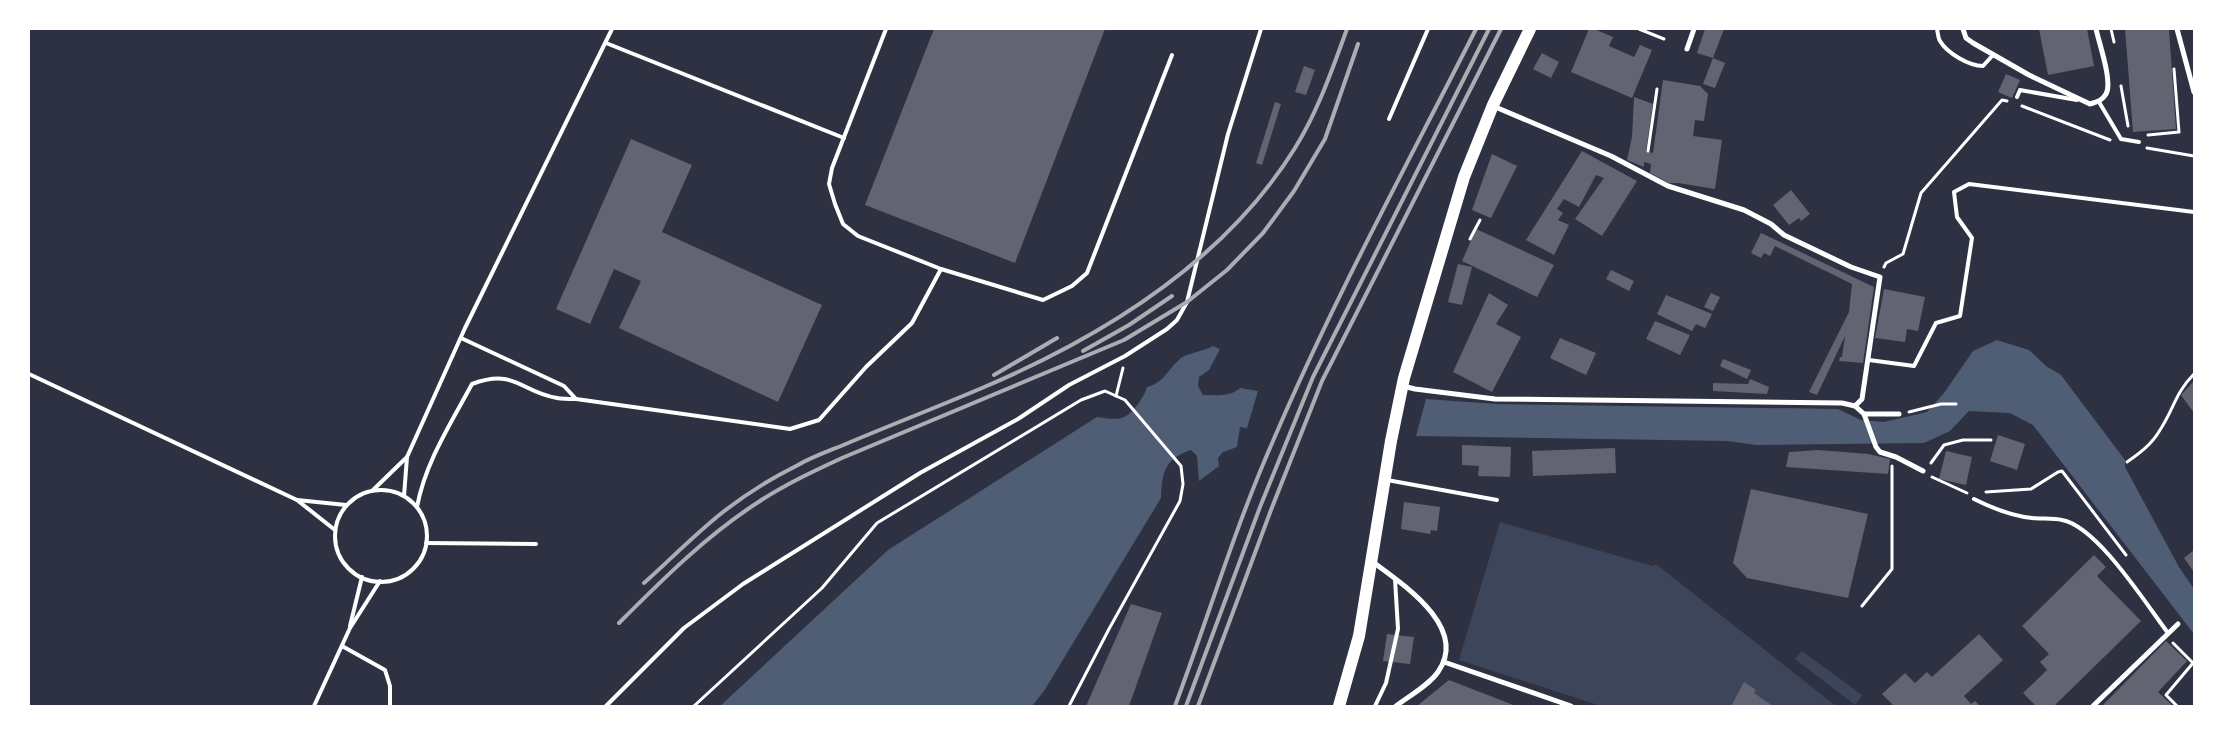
<svg xmlns="http://www.w3.org/2000/svg" width="2223" height="735" font-family="Literata,serif">
<style>
.green{fill:#3c4559}
.water{fill:#4f5d75}
.building{fill:#626471}
.lines{fill:none;stroke-linecap:round;stroke-linejoin:round}
.path{stroke:#fff;stroke-width:3}
.service{stroke:#fff;stroke-width:4}
.minor{stroke:#fff;stroke-width:5}
.primary{stroke:#fff;stroke-width:12}
.rail{stroke:#abadb3;stroke-width:4}
</style>
<rect width="100%" height="100%" fill="#2d3142"/>
<g class="green">
<polygon points="1500,522 1653,566 1656,564 1836,706 1601,706 1459,660"/>
<polygon points="1802,651 1862,695 1855,705 1795,659"/>
</g>
<g class="water">
<polygon points="1997,340 2029,350 2046,366 2061,375 2125,460 2125,467 2179,567 2194,589 2194,634 2033,425 2010,413 1969,411 1950,431 1924,443 1756,445 1727,441 1416,436 1426,399 1497,404 1838,409 1861,420 1884,422 1927,412 1944,393 1973,351"/>
<path d="M 1213,346 L 1220,349 L 1209,370 L 1199,377 L 1198,386 L 1203,395 C 1215,395 1231,397 1240,388 L 1258,391 L 1247,428 L 1240,427 L 1237,447 L 1223,452 L 1218,458 L 1219,466 L 1199,481 L 1197,456 L 1191,450 C 1164,459 1162,473 1161,498 L 1044,691 L 1032,706 L 720,706 L 888,550 L 1097,417 C 1105,418 1113,420 1122,418 C 1133,414 1144,397 1147,387 C 1164,383 1168,369 1180,359 C 1185,354 1204,351 1213,346 Z"/>
</g>
<g class="building">
<polygon points="934,29 1105,29 1015,263 865,205"/>
<polygon points="1589,29 1594,29 1613,37 1609,46 1634,57 1640,45 1652,50 1632,98 1571,72"/>
<polygon points="1705,29 1724,29 1713,58 1697,53"/>
<polygon points="2039,29 2087,29 2094,66 2048,75"/>
<polygon points="2125,29 2169,29 2176,129 2133,132"/>
<polygon points="1542,53 1559,62 1551,78 1533,69"/>
<polygon points="1713,58 1725,63 1715,88 1703,84"/>
<polygon points="1304,66 1315,70 1306,95 1295,92"/>
<polygon points="2006,74 2020,80 2012,98 1998,92"/>
<polygon points="1663,80 1700,86 1708,94 1704,121 1695,120 1693,136 1722,140 1715,189 1678,183 1669,183 1650,173 1651,164 1644,162 1644,167 1627,160 1632,137 1634,97 1653,104 1646,151 1653,153"/>
<polygon points="1275,102 1281,104 1262,165 1256,163"/>
<polygon points="631,139 692,165 662,232 822,305 778,402 619,328 641,281 614,269 590,324 556,309"/>
<polygon points="1582,151 1637,181 1602,236 1575,219 1604,178 1596,175 1579,207 1564,199 1557,209 1563,213 1558,220 1569,225 1554,255 1526,240"/>
<polygon points="1492,154 1517,166 1491,218 1472,210"/>
<polygon points="1791,190 1810,214 1801,221 1799,218 1789,225 1773,205"/>
<polygon points="1476,229 1554,265 1537,297 1462,261"/>
<polygon points="1761,233 1874,287 1863,363 1839,361 1840,357 1842,357 1845,336 1817,395 1809,392 1849,312 1852,284 1775,246 1770,256 1764,253 1761,258 1751,253"/>
<polygon points="1458,264 1472,267 1462,305 1448,302"/>
<polygon points="1611,270 1634,281 1629,291 1606,279"/>
<polygon points="1884,289 1925,297 1918,331 1907,329 1905,342 1875,338"/>
<polygon points="1489,293 1508,305 1496,324 1521,337 1492,392 1453,372"/>
<polygon points="1711,293 1720,297 1713,311 1704,307"/>
<polygon points="1666,295 1712,314 1705,328 1696,324 1692,331 1657,314"/>
<polygon points="1655,321 1690,335 1680,355 1646,339"/>
<polygon points="1560,338 1596,353 1586,375 1550,358"/>
<polygon points="1723,359 1751,370 1747,379 1720,366"/>
<polygon points="1750,379 1769,387 1767,394 1713,391 1713,383 1748,384"/>
<polygon points="2194,381 2194,413 2181,395"/>
<polygon points="1998,435 2025,444 2017,470 1990,461"/>
<polygon points="1462,445 1511,447 1510,477 1478,476 1479,466 1462,465"/>
<polygon points="1615,448 1616,473 1533,476 1532,451"/>
<polygon points="1818,450 1868,454 1890,459 1888,474 1786,467 1789,452"/>
<polygon points="1946,451 1972,457 1966,485 1939,479"/>
<polygon points="1751,489 1868,514 1848,598 1747,578 1733,563"/>
<polygon points="1404,502 1440,507 1437,531 1431,530 1430,534 1401,529"/>
<polygon points="2194,550 2194,572 2184,558"/>
<polygon points="2094,555 2106,567 2097,576 2141,621 2054,706 2036,706 2023,693 2047,670 2040,662 2049,654 2022,626"/>
<polygon points="1131,604 1162,613 1129,706 1086,706"/>
<polygon points="1387,634 1414,637 1410,664 1383,661"/>
<polygon points="1979,634 2003,660 1964,696 1971,704 1975,701 1980,706 1894,706 1882,694 1905,673 1915,683 1927,672 1932,677"/>
<polygon points="2166,641 2187,661 2158,692 2173,706 2102,706"/>
<polygon points="1449,680 1516,706 1417,706"/>
<polygon points="1744,682 1756,690 1754,693 1773,706 1731,706"/>
</g>
<g class="lines">
<g class="path">
<polyline points="1639,29 1664,39"/>
<polyline points="2111,29 2114,42"/>
<polyline points="2121,86 2128,126"/>
<polyline points="2022,106 2110,140"/>
<polyline points="2148,135 2179,132 2174,69"/>
<polyline points="2147,148 2194,156"/>
<polyline points="1648,151 1657,89"/>
<polyline points="1470,239 1480,220"/>
<polyline points="1884,267 1886,263 1903,254 1921,193 2002,100 2007,101"/>
<polyline points="1116,396 1123,368"/>
<polyline points="1909,412 1941,404 1956,404"/>
<path d="M 2127,462 C 2140,453 2152,444 2160,430 C 2174,409 2175,393 2194,374"/>
<polyline points="1931,463 1944,445 1963,440 1991,440"/>
<polyline points="1932,477 1967,493"/>
<polyline points="1986,492 2031,489 2058,472 2062,471 2126,555"/>
<polyline points="1862,606 1892,569 1892,466"/>
<polyline points="2173,643 2193,663 2166,695 2177,706"/>
<polyline points="694,706 822,588 877,523 1081,400 1105,391 1125,400 1181,466 1183,484 1180,501 1109,629 1069,706"/>
</g>
<g class="service">
<polyline points="886,29 832,168 829,184 835,204 843,224 858,236 941,269 1043,300 1072,286 1087,273 1172,55"/>
<path d="M 1937,29 C 1938,33 1938,38 1940,41 C 1947,53 1969,66 1983,66 L 1993,55"/>
<polyline points="606,43 844,138"/>
<polyline points="2017,97 2020,90 2077,100"/>
<polyline points="2099,102 2121,139 2139,142"/>
<polyline points="1389,119 1428,29"/>
<polyline points="461,338 564,386 576,399"/>
<polyline points="1869,360 1914,366 1936,323 1960,316 1972,238 1957,217 1954,192 1969,184 2194,212"/>
<polyline points="29,374 297,500 335,530"/>
<polyline points="1387,480 1497,500"/>
<circle cx="381" cy="536" r="46"/>
<polyline points="372,491 407,457 465,328 612,29"/>
<polyline points="404,496 407,457"/>
<path d="M 1974,499 C 1992,508 2012,516 2032,518 C 2042,519 2053,518 2062,520 C 2097,526 2146,604 2168,633"/>
<polyline points="297,500 346,505"/>
<path d="M 417,507 C 425,463 451,423 472,384 C 516,368 520,392 557,398 C 563,399 570,399 576,399 L 790,429 L 819,420 L 866,367 L 912,323 L 941,269"/>
<polyline points="426,543 536,544"/>
<polyline points="350,626 362,577"/>
<polyline points="342,646 385,670 390,686 390,706"/>
<polyline points="314,706 350,628 380,581"/>
<polyline points="606,706 684,628 743,584 920,473 1018,419 1069,385 1125,356 1167,329 1177,320 1187,302 1228,134 1261,29"/>
<polyline points="1375,706 1386,683 1398,629 1395,579"/>
</g>
<g class="minor">
<path d="M 1963,29 L 1966,38 L 1973,43 L 2029,75 L 2090,104 C 2096,102 2102,101 2106,94 C 2113,82 2099,43 2096,29"/>
<polyline points="2177,29 2194,92"/>
<polyline points="1687,49 1694,29"/>
<polyline points="1493,106 1611,156 1668,186 1744,210 1771,224 1784,235 1851,267 1880,277 1862,399 1855,406"/>
<polyline points="1403,386 1415,389 1495,399 1842,403 1855,406 1864,414 1899,414"/>
<polyline points="1864,414 1876,447 1880,452 1896,457 1923,471"/>
<path d="M 1373,562 C 1404,585 1469,628 1438,672 C 1428,686 1409,696 1396,706"/>
<polyline points="1444,662 1571,706"/>
<polyline points="2093,706 2178,624"/>
</g>
<polyline class="primary" points="1339,706 1359,636 1391,441 1404,378 1464,177 1493,105 1530,29"/>
<g class="rail">
<polyline points="1083,351 1129,325 1172,296"/>
<polyline points="994,375 1057,338"/>
<path d="M 644,583 C 670,560 695,534 723,512 C 746,494 772,478 798,465 C 812,457 826,452 841,446 C 888,426 935,408 982,388 C 1102,337 1225,261 1295,148 C 1318,111 1332,70 1347,29"/>
<path d="M 619,623 C 663,579 708,534 760,501 C 786,484 814,471 842,458 L 1124,340 L 1187,302 L 1227,270 L 1263,233 L 1294,191 L 1325,139 L 1358,44"/>
<path d="M 1175,706 C 1208,618 1235,527 1273,441 C 1333,300 1407,165 1476,29"/>
<polyline points="1186,706 1260,507 1313,377 1489,29"/>
<polyline points="1198,706 1271,510 1322,381 1501,29"/>
</g>
</g>
<rect width="2223" height="735" fill="none" stroke="#ffffff" stroke-width="60"/>
</svg>
